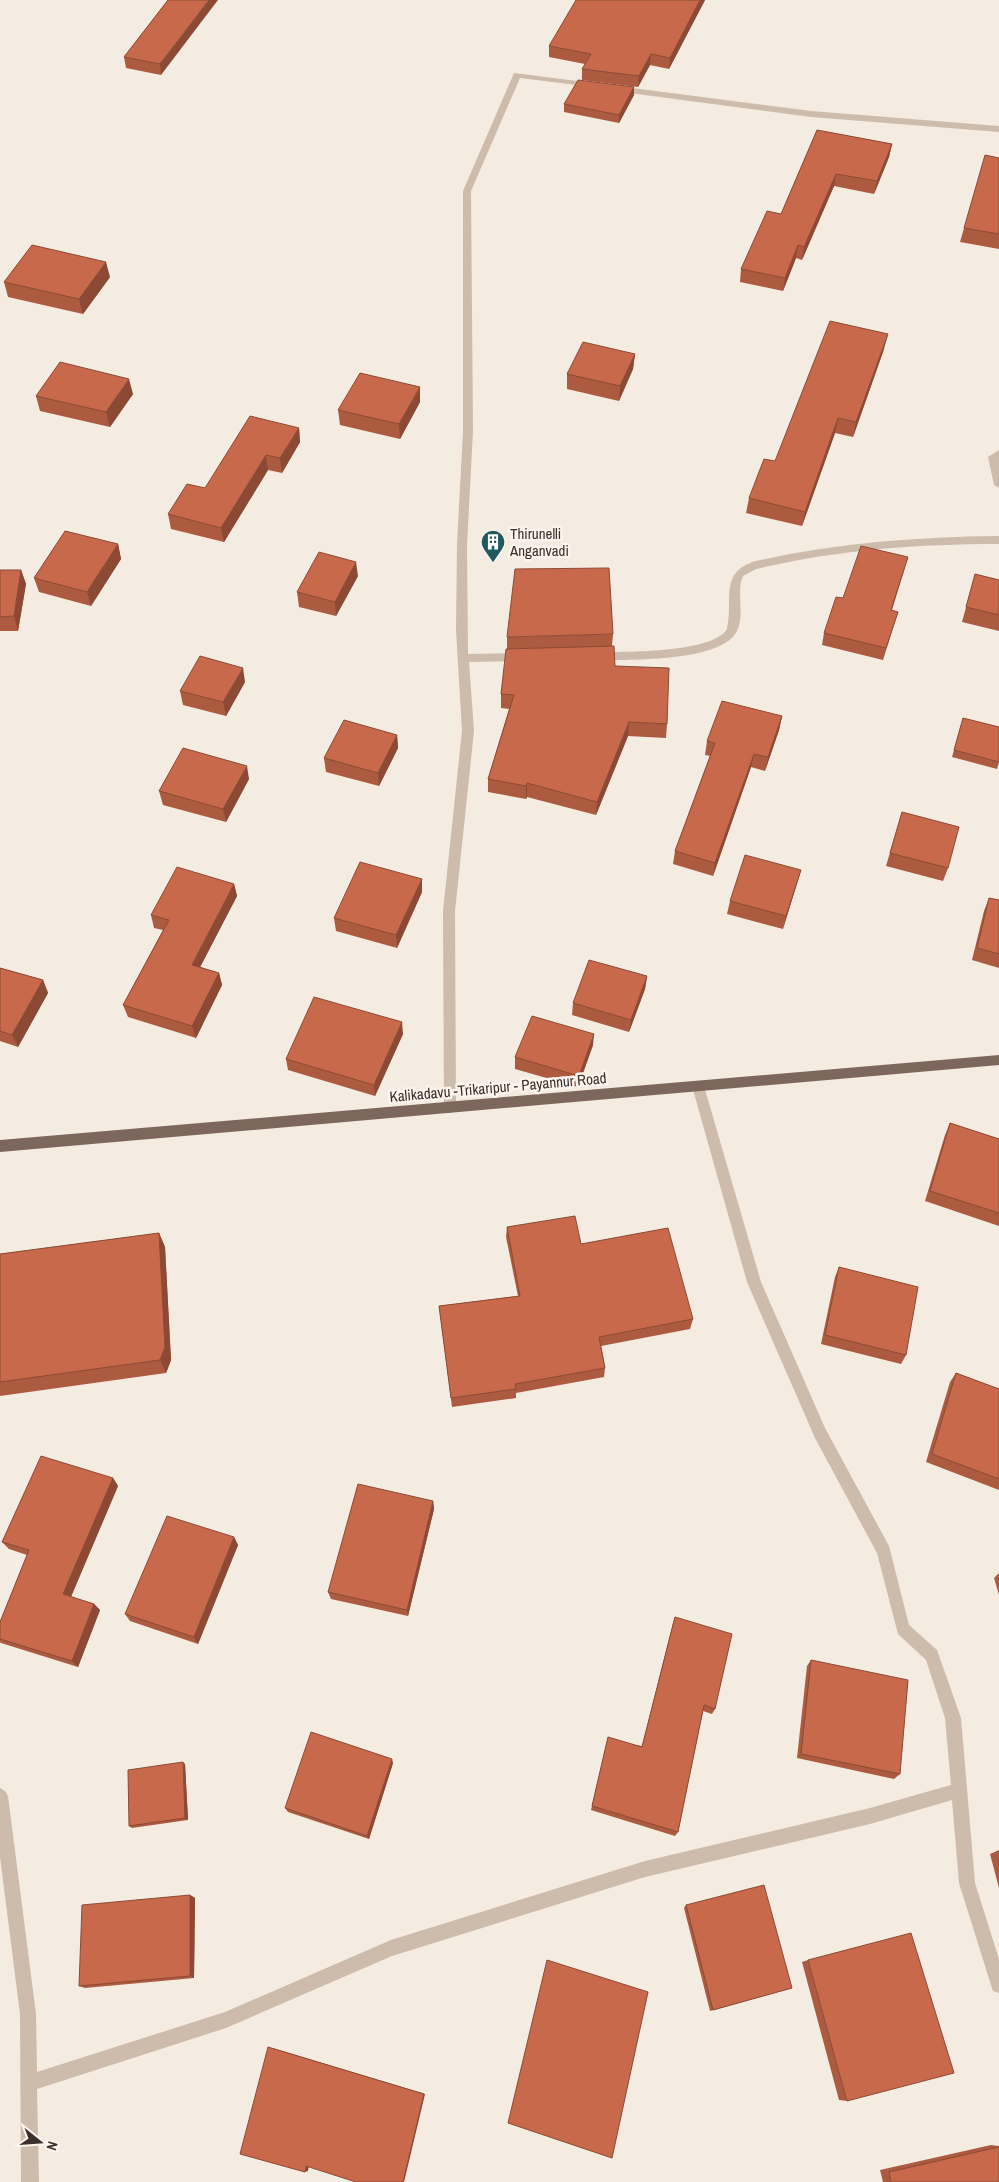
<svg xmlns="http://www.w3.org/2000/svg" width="999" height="2182" font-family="'Archivo Narrow',sans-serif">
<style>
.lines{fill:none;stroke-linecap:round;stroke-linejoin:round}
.minor{fill:#cdbbac;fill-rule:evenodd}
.major{fill:#7d675c;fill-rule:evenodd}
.wall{fill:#ac5a40}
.shaded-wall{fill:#8c4a34}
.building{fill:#c8694b;stroke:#8c4a34}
.labels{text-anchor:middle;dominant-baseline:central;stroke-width:5;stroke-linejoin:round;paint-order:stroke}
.poi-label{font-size:15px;fill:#3b302b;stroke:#fbf5ee;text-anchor:start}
.street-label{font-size:15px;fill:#3b302b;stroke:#fbf5ee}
</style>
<rect width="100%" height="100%" fill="#f4ebe1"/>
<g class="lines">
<g class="minor">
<polygon points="514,73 593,83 597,85 593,87 520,78 471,191 473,431 467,545 468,654 521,653 526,657 521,661 469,662 474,731 455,911 456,1108 454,1112 450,1113 446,1112 444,1108 443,911 462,731 456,630 457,545 463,431 463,191"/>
<polygon points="617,86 811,111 999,126 999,132 811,117 614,91 614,87"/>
<polygon points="999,450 999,488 994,485 988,457"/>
<path d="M 999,536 L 999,544 C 918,544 836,550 756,569 L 743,576 L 741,582 C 738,597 744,617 737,631 C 722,662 629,660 598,660 L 593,656 L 598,652 C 625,652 713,653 727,629 C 734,600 718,572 756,561 C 835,543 917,537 999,536 Z"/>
<polygon points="698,1081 702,1082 704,1086 761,1282 825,1428 889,1546 909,1625 937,1650 961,1718 975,1883 999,1959 999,1993 993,1991 991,1985 959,1883 952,1800 870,1824 645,1877 392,1956 226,2028 37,2089 39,2182 21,2182 20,2014 0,1857 0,1788 5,1791 8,1796 36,2014 37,2072 225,2012 391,1940 645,1861 870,1808 951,1785 945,1718 926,1660 898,1634 877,1553 815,1438 747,1282 692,1086 694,1082"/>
</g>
<polygon class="major" points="999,1055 999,1065 0,1152 0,1140"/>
</g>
<g class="wall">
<polygon points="168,0 161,75 126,68 124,57"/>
<polygon points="705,0 669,69 650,65 638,87 582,80 582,69 585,64 549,57 549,46"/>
<polygon points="634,87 634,95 619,123 564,112 564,104"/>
<polygon points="817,130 892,144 889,157 874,194 834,186 802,260 796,258 783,291 740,282 741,269 781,214"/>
<polygon points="999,158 999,249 960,242 964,228"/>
<polygon points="110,277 83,314 8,297 4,282"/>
<polygon points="884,349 853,437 835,433 802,526 746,513 749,498 775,461"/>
<polygon points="635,354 633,369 619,401 567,389 567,374"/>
<polygon points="133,394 110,427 40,411 36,396"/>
<polygon points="420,402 400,439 340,425 338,410"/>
<polygon points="299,428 300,442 282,473 268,470 224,542 171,529 168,514 205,488"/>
<polygon points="118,544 121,559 91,606 39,592 34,578"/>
<polygon points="908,557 892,610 898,612 883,660 822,645 824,633 843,598"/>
<polygon points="0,570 21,570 26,584 18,631 0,631"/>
<polygon points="975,574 999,580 999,631 962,622"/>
<polygon points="358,576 336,616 299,607 297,592"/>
<polygon points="613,634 612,646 615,666 667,724 666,738 628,736 596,815 527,797 526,799 488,792 488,779 509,709 501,708 501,694 507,649 507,637"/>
<polygon points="245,682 226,716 183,705 180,691"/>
<polygon points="782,716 779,730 765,771 751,767 713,876 673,864 675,851 710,756 705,755 707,741"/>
<polygon points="963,718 999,762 997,769 952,757"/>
<polygon points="397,735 398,748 379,786 326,772 324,758"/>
<polygon points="249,779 226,822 163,805 159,791"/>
<polygon points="902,812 948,868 943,881 886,866"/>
<polygon points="801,870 797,883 783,929 727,914 730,901"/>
<polygon points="422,879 422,892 397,948 336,931 334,918"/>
<polygon points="234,884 237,896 200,967 219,973 222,985 196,1038 128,1017 123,1005 163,930 154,928 151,915"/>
<polygon points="989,898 999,900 999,968 972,960 984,911"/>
<polygon points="0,968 43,980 48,993 18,1047 0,1041"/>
<polygon points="647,976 645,989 629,1032 572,1015 573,1003"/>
<polygon points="403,1034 375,1096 288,1070 286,1059"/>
<polygon points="593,1045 578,1087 515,1069 515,1057"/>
<polygon points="950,1123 999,1139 999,1226 925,1201 945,1135"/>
<polygon points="507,1227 581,1244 693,1319 690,1329 601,1346 605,1368 604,1377 516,1393 516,1398 452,1407 439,1306 518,1296 506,1237"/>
<polygon points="159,1233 165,1247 171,1360 166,1373 0,1396 0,1254"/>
<polygon points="839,1267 906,1355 901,1364 821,1344 835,1277"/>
<polygon points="956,1373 999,1389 999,1490 926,1462 950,1382"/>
<polygon points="113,1478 118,1486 71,1597 94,1604 100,1610 78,1667 1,1643 0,1642 0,1622 27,1555 9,1549 2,1542"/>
<polygon points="433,1501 434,1509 408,1616 331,1599 328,1592"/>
<polygon points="234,1537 238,1545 198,1644 130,1621 125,1614"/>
<polygon points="999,1573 999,1595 994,1578"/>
<polygon points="675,1617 715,1709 712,1714 703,1711 678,1832 675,1836 591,1810 607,1741 642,1746 673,1623"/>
<polygon points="811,1660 900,1774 894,1779 797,1758 807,1666"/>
<polygon points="393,1763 369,1839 288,1812 285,1808"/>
<polygon points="185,1764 188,1820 132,1828 129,1826"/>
<polygon points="999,1850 999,1888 990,1854"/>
<polygon points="190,1895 195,1898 194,1978 85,1988 79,1986"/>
<polygon points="686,1905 792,1988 710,2011 684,1908"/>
<polygon points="808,1960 847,2101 839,2100 802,1962"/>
<polygon points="991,2145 999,2146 999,2182 883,2182 880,2170"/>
</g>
<g class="shaded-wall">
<polygon points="209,0 218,0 161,75 160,64"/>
<polygon points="700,0 705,0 669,69 670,58"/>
<polygon points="651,54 650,65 638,87 639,76"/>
<polygon points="634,87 634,95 619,123 619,115"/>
<polygon points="892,144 889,157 874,194 877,181"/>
<polygon points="836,174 834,186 802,260 804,247"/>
<polygon points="798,245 796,258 783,291 785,278"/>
<polygon points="106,262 110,277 83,314 79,299"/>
<polygon points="888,334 884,349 853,437 856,422"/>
<polygon points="635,354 633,369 619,401 620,386"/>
<polygon points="129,379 133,394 110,427 106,412"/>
<polygon points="420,387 420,402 400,439 399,424"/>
<polygon points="838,418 835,433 802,526 805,512"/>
<polygon points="299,428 300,442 282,473 280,458"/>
<polygon points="266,455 268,470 224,542 221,528"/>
<polygon points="118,544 121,559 91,606 87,592"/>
<polygon points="356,562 358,576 336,616 335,602"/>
<polygon points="21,570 26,584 18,631 14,616"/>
<polygon points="243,668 245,682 226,716 223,702"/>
<polygon points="782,716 779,730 765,771 768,757"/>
<polygon points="629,722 628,736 596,815 597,802"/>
<polygon points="397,735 398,748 379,786 378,773"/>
<polygon points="754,754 751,767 713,876 715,863"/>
<polygon points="247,766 249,779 226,822 223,809"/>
<polygon points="527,783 527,797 526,799 526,786"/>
<polygon points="801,870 797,883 783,929 786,916"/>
<polygon points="422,879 422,892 397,948 396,935"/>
<polygon points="234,884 237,896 195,977 192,965"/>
<polygon points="219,973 222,985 196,1038 192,1026"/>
<polygon points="647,976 645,989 629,1032 631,1020"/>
<polygon points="43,980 48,993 18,1047 12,1035"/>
<polygon points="402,1022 403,1034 375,1096 374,1085"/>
<polygon points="594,1034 593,1045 578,1087 579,1076"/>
<polygon points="159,1233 165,1247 171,1360 166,1373 160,1360"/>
<polygon points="113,1478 118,1486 69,1601 63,1594"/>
<polygon points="433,1501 434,1509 408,1616 407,1610"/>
<polygon points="234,1537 238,1545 198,1644 194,1637"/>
<polygon points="94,1604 100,1610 78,1667 72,1661"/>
<polygon points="392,1759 393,1763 369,1839 367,1836"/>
<polygon points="183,1762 185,1764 188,1820 185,1818"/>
<polygon points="190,1895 195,1898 194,1978 190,1976"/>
<polygon points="272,2048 425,2094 404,2182 403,2182"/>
<polygon points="309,2165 308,2171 305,2172 306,2166"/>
</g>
<g class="building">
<polygon points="168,0 209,0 160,64 124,57"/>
<polygon points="576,0 700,0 670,58 651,54 639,76 582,69 591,54 549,46"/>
<polygon points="578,80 634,87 619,115 564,104"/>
<polygon points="817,130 892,144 877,181 836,174 804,247 798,245 785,278 741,269 767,211 781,214"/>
<polygon points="985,155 999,158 999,234 964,228"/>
<polygon points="32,245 106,262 79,299 4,282"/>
<polygon points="830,321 888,334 856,422 838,418 805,512 749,498 764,459 775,461"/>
<polygon points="583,342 635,354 620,386 567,374"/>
<polygon points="60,362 129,379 106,412 36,396"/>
<polygon points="360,373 420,387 399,424 338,410"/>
<polygon points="250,416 299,428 280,458 266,455 221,528 168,514 187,484 205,488"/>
<polygon points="65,531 118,544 87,592 34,578"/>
<polygon points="861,546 908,557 891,610 898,612 886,648 824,633 836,597 843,598"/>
<polygon points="319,552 356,562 335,602 297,592"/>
<polygon points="609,568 613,634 507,637 515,569"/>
<polygon points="0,570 21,570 14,616 0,617"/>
<polygon points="975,574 999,580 999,615 966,607"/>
<polygon points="614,646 615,666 669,668 667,724 629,722 597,802 527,783 526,786 488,779 514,695 501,694 506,649"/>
<polygon points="200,656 243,668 223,702 180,691"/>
<polygon points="722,701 782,716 768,757 754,754 715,863 675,851 715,743 707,741"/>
<polygon points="963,718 999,727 999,762 954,750"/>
<polygon points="344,720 397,735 378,773 324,758"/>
<polygon points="183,748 247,766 223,809 159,791"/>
<polygon points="902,812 959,827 948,868 890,853"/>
<polygon points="745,855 801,870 786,916 730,901"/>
<polygon points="360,862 422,879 396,935 334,918"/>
<polygon points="177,867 234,884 192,965 219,973 192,1026 123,1005 169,920 151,915"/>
<polygon points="989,898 999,900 999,954 977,948"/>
<polygon points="589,960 647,976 631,1020 573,1003"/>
<polygon points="0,968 43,980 12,1035 0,1031"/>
<polygon points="314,997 402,1022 374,1085 286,1059"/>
<polygon points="532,1016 594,1034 579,1076 515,1057"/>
<polygon points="950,1123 999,1139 999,1213 930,1191"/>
<polygon points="575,1216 581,1244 668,1228 693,1319 599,1337 605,1368 515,1384 516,1389 451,1398 439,1306 520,1296 507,1227"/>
<polygon points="159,1233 165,1347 160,1360 0,1382 0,1254"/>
<polygon points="839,1267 918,1287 906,1355 825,1335"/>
<polygon points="956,1373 999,1389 999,1479 932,1454"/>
<polygon points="41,1456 113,1478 63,1594 94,1604 72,1661 0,1639 0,1622 29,1550 2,1542"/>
<polygon points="358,1484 433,1501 407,1610 328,1592"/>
<polygon points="167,1516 234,1537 194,1637 125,1614"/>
<polygon points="675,1617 732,1634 715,1709 704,1705 678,1832 592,1806 608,1737 642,1747"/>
<polygon points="811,1660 908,1680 900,1774 801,1754"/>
<polygon points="311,1732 392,1759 367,1836 285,1808"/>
<polygon points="183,1762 185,1818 129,1826 128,1770"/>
<polygon points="764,1885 792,1988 713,2010 686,1905"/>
<polygon points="190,1895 190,1976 79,1986 82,1905"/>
<polygon points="911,1933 954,2073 847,2101 808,1960"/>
<polygon points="547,1960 648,1992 612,2158 508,2123"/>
<polygon points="268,2047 424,2094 403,2182 356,2182 306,2166 305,2172 240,2154"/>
<polygon points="999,2147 999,2182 891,2182 889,2172"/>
</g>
<defs>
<symbol id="building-pin" viewBox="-11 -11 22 30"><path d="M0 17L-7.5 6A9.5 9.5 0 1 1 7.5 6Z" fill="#1f5a5e" stroke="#fbf5ee"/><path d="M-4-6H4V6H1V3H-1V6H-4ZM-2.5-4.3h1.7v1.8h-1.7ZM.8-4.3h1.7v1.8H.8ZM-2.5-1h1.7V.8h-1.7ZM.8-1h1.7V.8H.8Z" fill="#fff"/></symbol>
</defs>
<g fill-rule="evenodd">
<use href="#building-pin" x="479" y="528" width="28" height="38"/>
</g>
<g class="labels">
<g class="poi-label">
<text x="510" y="533">Thirunelli<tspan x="510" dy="17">Anganvadi</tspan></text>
</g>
<g class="street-label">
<text transform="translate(498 1087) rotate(-5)">Kalikadavu -Trikaripur - Payannur Road</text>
</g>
</g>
<g transform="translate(40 2142) rotate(107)" stroke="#fbf5ee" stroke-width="4" paint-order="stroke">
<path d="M0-4L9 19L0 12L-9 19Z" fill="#3b302b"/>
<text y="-8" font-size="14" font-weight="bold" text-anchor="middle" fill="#3b302b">N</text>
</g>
</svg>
